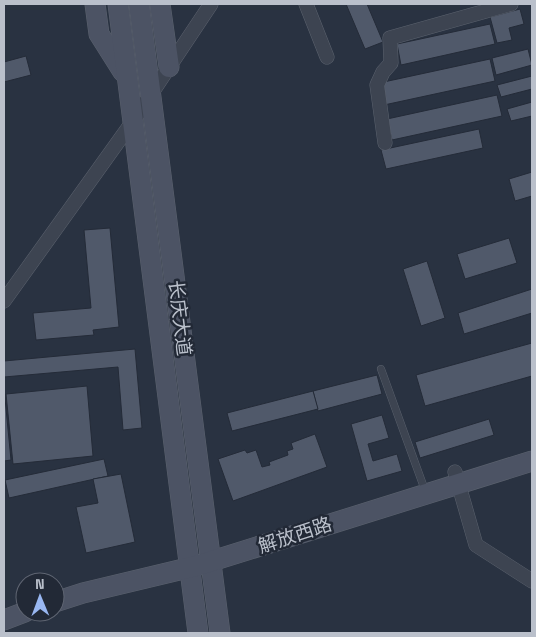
<svg xmlns="http://www.w3.org/2000/svg" width="536" height="637" font-family="'Space Grotesk','Noto Sans SC',sans-serif">
<style>
.building{fill:#50596a;stroke:#242b38}
.lines{fill:none;stroke-linecap:round;stroke-linejoin:round}
.lane-casing{stroke:#5b626e;stroke-width:8}
.street-casing{stroke:#5b626e;stroke-width:15}
.secondary-casing{stroke:#5b626e;stroke-width:21}
.lane{stroke:#3d4451;stroke-width:7}
.street{stroke:#3d4451;stroke-width:14}
.secondary{stroke:#4c5364;stroke-width:20}
.labels{text-anchor:middle;dominant-baseline:central;stroke-width:5;stroke-linejoin:round;paint-order:stroke}
.street-label{font-size:19px;fill:#bac0cb;stroke:#222936}
</style>
<rect width="100%" height="100%" fill="#293241"/>
<g class="building">
<polygon points="346,4 367,4 383,42 365,49"/>
<polygon points="520,9 524,24 509,28 512,40 497,43 490,17"/>
<polygon points="490,24 495,44 401,65 397,44"/>
<polygon points="528,49 532,65 496,75 492,58"/>
<polygon points="26,56 31,75 4,82 4,62"/>
<polygon points="490,59 495,81 384,105 379,83"/>
<polygon points="532,76 532,89 501,97 497,85"/>
<polygon points="497,95 502,116 392,140 387,119"/>
<polygon points="532,102 532,116 511,121 507,109"/>
<polygon points="479,129 483,148 386,169 381,150"/>
<polygon points="532,172 532,196 515,201 509,179"/>
<polygon points="110,228 119,327 93,330 94,335 36,340 33,313 91,308 84,230"/>
<polygon points="509,238 517,263 465,279 457,254"/>
<polygon points="427,261 445,318 421,326 403,269"/>
<polygon points="532,289 532,313 464,334 458,313"/>
<polygon points="532,343 532,376 425,406 416,375"/>
<polygon points="135,349 142,428 123,430 118,367 4,377 4,361"/>
<polygon points="377,375 382,394 318,411 313,391"/>
<polygon points="87,386 93,456 13,464 6,394"/>
<polygon points="4,388 11,460 4,461"/>
<polygon points="313,391 318,409 232,431 227,413"/>
<polygon points="382,415 389,438 368,444 373,461 397,454 402,471 367,481 351,424"/>
<polygon points="489,419 494,435 420,458 415,442"/>
<polygon points="315,434 327,467 233,501 218,459 245,450 247,453 256,450 262,467 270,465 269,462 288,455 287,451 293,449 291,443"/>
<polygon points="104,459 108,476 9,498 5,480"/>
<polygon points="121,474 135,542 86,553 76,507 98,503 93,479"/>
</g>
<g class="lines">
<defs>
<polyline id="lane" points="381,369 426,493"/>
<g id="street">
<polyline points="306,4 327,57"/>
<polyline points="385,143 377,85 383,72 391,63 390,38 511,4"/>
<polyline points="4,301 133,121 211,4"/>
<polyline points="455,472 476,545 532,581"/>
</g>
<g id="secondary">
<polyline points="95,4 99,34 123,72"/>
<polyline points="118,4 198,633"/>
<polyline points="139,4 220,633"/>
<polyline points="160,4 169,67"/>
<polyline points="55,602 83,593 196,566 532,461"/>
<polyline points="4,620 25,612"/>
</g>
</defs>
<use href="#lane" class="lane-casing"/>
<use href="#street" class="street-casing"/>
<use href="#secondary" class="secondary-casing"/>
<use href="#lane" class="lane"/>
<use href="#street" class="street"/>
<use href="#secondary" class="secondary"/>
</g>
<g class="labels">
<g class="street-label">
<text transform="translate(180 318) rotate(83)">长庆大道</text>
<text transform="translate(295 535) rotate(-18)">解放西路</text>
</g>
</g>
<rect width="536" height="637" fill="none" stroke="#bac0cb" stroke-width="10"/>
<g transform="translate(40 597) rotate(359)"><circle r="24" fill="#222936" stroke="#5f6572"/>
<path d="M0-4L9 19L0 12L-9 19Z" fill="#99b7f1"/>
<text y="-8" font-size="14" font-weight="bold" text-anchor="middle" fill="#bac0cb">N</text>
</g>
</svg>
